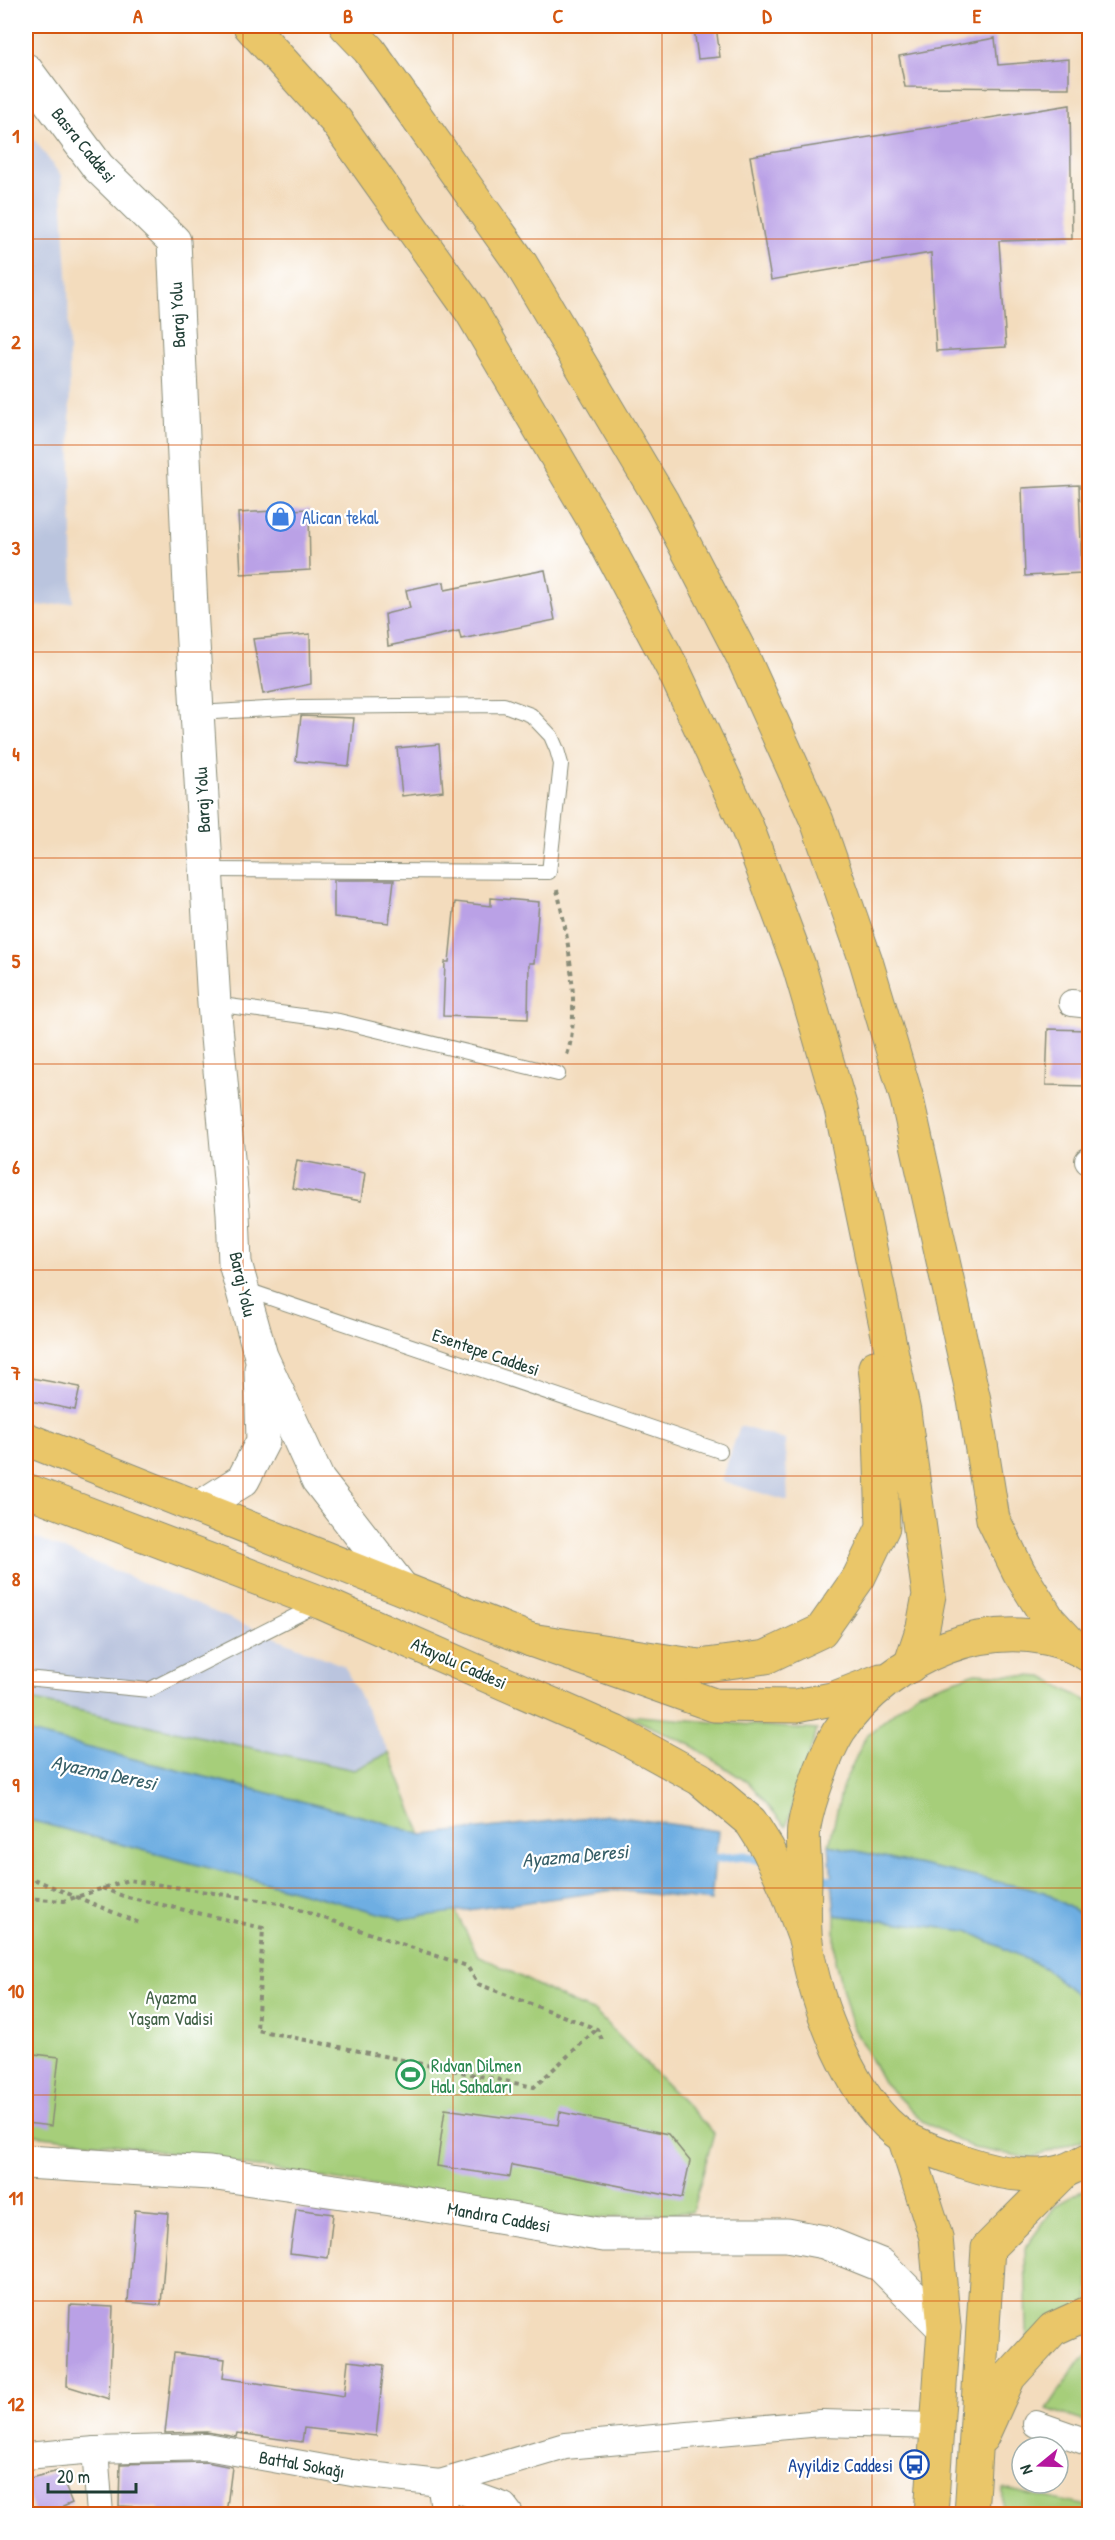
<svg xmlns="http://www.w3.org/2000/svg" width="1115" height="2540" font-family="'Patrick Hand',sans-serif">
<style>
.industrial{fill:#bac4de}
.green{fill:#a6ce7a;stroke:#628657;stroke-width:1.5}
.water{fill:#6eaee2;stroke:#46768b;stroke-width:1.5}
.lines{fill:none;stroke-linecap:round;stroke-linejoin:round}
.stream{stroke:#6eaee2;stroke-width:9}
.building{fill:#baa1e6}
.service-casing{stroke:#898c78;stroke-width:16}
.minor-casing{stroke:#898c78;stroke-width:28}
.tertiary-casing{stroke:#898c78;stroke-width:35}
.primary-casing{stroke:#898c78;stroke-width:35}
.motorway-casing{stroke:#898c78;stroke-width:35}
.path{stroke:#898c78;stroke-width:4;stroke-dasharray:4.5 4.5;stroke-linecap:butt}
.service{stroke:#fff;stroke-width:14}
.minor{stroke:#fff;stroke-width:26}
.tertiary{stroke:#fff;stroke-width:33}
.primary{stroke:#eac669;stroke-width:33}
.motorway{stroke:#eac669;stroke-width:33}
.grid{fill:none;stroke:#d45610;stroke-width:1.5;stroke-opacity:0.55}
.labels{text-anchor:middle;dominant-baseline:central;stroke-width:4.5;stroke-linejoin:round;paint-order:stroke}
.street-label{font-size:18px;fill:#1f3d34;stroke:#fff}
.shop-label{font-size:18px;fill:#366cbe;stroke:#fff;text-anchor:start}
.park-label{font-size:18px;fill:#416146;stroke:#fff}
.leisure-label{font-size:18px;fill:#27864d;stroke:#fff;text-anchor:start}
.transit-label{font-size:18px;fill:#164399;stroke:#fff;text-anchor:end}
.water-label{font-size:20px;font-style:italic;fill:#375f68;stroke:#fff}
.neatline{fill:none;stroke:#d45610;stroke-width:2}
.grid-label{font-size:20px;text-anchor:middle;font-weight:bold;fill:#d45610}
</style>
<rect width="100%" height="100%" fill="#fff"/>
<filter id="ink" filterUnits="userSpaceOnUse"><feTurbulence type="fractalNoise" baseFrequency=".0167" numOctaves="2"/><feDisplacementMap in="SourceGraphic" scale="12" xChannelSelector="R" yChannelSelector="G"/><feConvolveMatrix kernelMatrix="1 2 1 2 8 2 1 2 1" color-interpolation-filters="sRGB"/></filter>
<filter id="wash" filterUnits="userSpaceOnUse"><feTurbulence type="fractalNoise" baseFrequency=".008" numOctaves="4" result="noise"/><feDisplacementMap in="SourceGraphic" scale="24" xChannelSelector="R" yChannelSelector="G"/><feGaussianBlur stdDeviation="1.35" result="paint"/><feColorMatrix in="noise" values="0 0 0 0 0 0 0 0 0 0 0 0 0 0 0 0 0 1.4 0 .05"/><feComposite in="paint" operator="in"/></filter>
<g filter="url(#wash)">
<rect width="100%" height="100%" fill="#f3dcbd"/>
<g class="industrial">
<polygon points="26,128 61,176 68,289 73,602 26,608"/>
<polygon points="740,1426 785,1440 788,1501 721,1481"/>
<polygon points="26,1534 344,1666 389,1753 354,1770 26,1699"/>
</g>
<g class="green">
<polygon points="976,1673 1043,1677 1089,1702 1089,1919 1044,1892 829,1845 843,1785 866,1736 918,1692"/>
<polygon points="26,1699 354,1770 389,1753 422,1835 376,1820 26,1732"/>
<polygon points="625,1715 817,1730 786,1827 750,1784 691,1745"/>
<polygon points="26,1819 402,1919 455,1911 478,1955 572,2003 595,2012 714,2133 692,2212 577,2219 127,2146 26,2134"/>
<polygon points="835,1915 968,1931 1046,1969 1089,2005 1089,2133 1082,2140 1030,2158 973,2148 922,2121 883,2082 852,2025 835,1961"/>
<polygon points="1089,2187 1089,2305 1028,2371 1025,2248 1056,2205"/>
<polygon points="1089,2354 1089,2423 1047,2409 1081,2359"/>
<polygon points="1003,2489 1089,2506 1089,2514 1002,2514"/>
</g>
<g class="water">
<polygon points="26,1732 376,1820 422,1835 608,1815 718,1831 711,1901 615,1890 402,1919 26,1819"/>
<polygon points="829,1845 1044,1892 1089,1919 1089,2005 1046,1969 968,1931 835,1915"/>
</g>
<g class="lines">
<g class="stream">
<polyline points="703,1860 745,1856 766,1862"/>
<polyline points="811,1875 844,1884"/>
</g>
</g>
<g id="blocks">
<g class="building">
<polygon points="716,26 720,57 698,59 694,28"/>
<polygon points="995,38 998,65 1069,59 1069,88 905,87 899,56"/>
<polygon points="1070,105 1072,239 999,241 1006,347 936,351 931,253 771,280 750,156"/>
<polygon points="1079,485 1082,573 1025,576 1022,488"/>
<polygon points="309,509 310,570 241,574 238,513"/>
<polygon points="545,570 555,620 461,639 459,631 388,646 385,614 410,608 406,590 444,582 445,590"/>
<polygon points="310,634 311,684 263,694 253,639"/>
<polygon points="301,716 354,718 349,766 296,761"/>
<polygon points="439,744 443,791 402,796 397,748"/>
<polygon points="334,880 394,880 389,923 334,917"/>
<polygon points="491,898 539,902 534,963 529,963 528,1019 443,1016 445,962 449,962 455,902 491,906"/>
<polygon points="1048,1029 1089,1030 1089,1086 1046,1085"/>
<polygon points="297,1160 365,1173 361,1201 292,1188"/>
<polygon points="26,1377 80,1387 75,1410 26,1400"/>
<polygon points="26,2053 59,2057 51,2126 26,2123"/>
<polygon points="445,2109 558,2125 560,2112 668,2134 690,2161 682,2198 512,2165 510,2177 437,2166"/>
<polygon points="296,2209 333,2214 328,2258 290,2253"/>
<polygon points="135,2210 168,2213 161,2305 128,2302"/>
<polygon points="70,2305 113,2307 109,2399 67,2386"/>
<polygon points="174,2353 225,2359 223,2378 344,2396 348,2361 384,2365 376,2436 304,2428 302,2442 237,2433 236,2437 207,2432 165,2433"/>
<polygon points="206,2462 232,2467 226,2514 158,2514 158,2508 119,2506 120,2464"/>
<polygon points="59,2471 72,2503 63,2507 66,2514 35,2514 26,2491 26,2479"/>
</g>
</g>
</g>
<g filter="url(#ink)">
<use href="#blocks" fill-opacity="0" stroke="#898c78" stroke-width="1.5"/>
<g class="lines">
<defs>
<g id="service">
<polyline points="197,713 301,707 504,705 531,715 551,736 557,750 561,764 549,872 206,870"/>
<polyline points="214,1004 339,1021 558,1074"/>
<polyline points="244,1289 720,1451"/>
<polyline points="26,1678 149,1690 317,1605"/>
</g>
<g id="minor">
<polyline points="1072,1003 1090,1005"/>
<polyline points="1088,1161 1090,1161"/>
<polyline points="1036,2424 1090,2443"/>
<polyline points="95,2450 100,2514"/>
<polyline points="26,2456 95,2450 207,2447 352,2473 440,2483 504,2506 510,2514"/>
<polyline points="445,2514 440,2483 565,2446 821,2423 937,2426"/>
</g>
<g id="tertiary">
<polyline points="26,70 98,167 174,241 191,608 214,1004 233,1213 235,1263 261,1356 318,1480 401,1587"/>
<polyline points="199,1508 243,1480 263,1441 261,1369"/>
<polyline points="26,2162 210,2173 391,2199 604,2235 787,2235 824,2242 881,2265 944,2328"/>
</g>
<g id="primary">
<polyline points="26,1439 531,1640 714,1705 796,1706 832,1699 881,1680"/>
<polyline points="26,1490 322,1603 615,1732 700,1779 751,1822 768,1849 787,1890 806,1942"/>
<path d="M 1090,1656 C 1048,1629 993,1630 947,1647 C 905,1663 864,1693 839,1731 C 826,1752 808,1802 804,1827 C 802,1841 805,1858 805,1873 C 805,1896 803,1920 806,1943 C 814,2001 853,2104 904,2137 C 922,2148 945,2155 964,2162 C 994,2172 1033,2180 1064,2171 C 1073,2168 1081,2163 1090,2159"/>
<polyline points="904,2137 936,2237 944,2328 931,2514"/>
<polyline points="982,2437 1009,2377 1053,2329 1090,2312"/>
<polyline points="971,2514 988,2248 1065,2171"/>
</g>
<g id="motorway">
<polyline points="250,26 336,121 471,311 593,519 674,671 747,827 799,966 841,1109 904,1412 929,1595 923,1627 910,1666"/>
<polyline points="346,26 369,50 521,264 663,503 743,657 817,821 866,961 907,1099 974,1400 993,1519 1019,1572 1049,1620 1073,1646"/>
<polyline points="531,1640 699,1666 766,1657 821,1631 859,1577 883,1527 879,1402 875,1367"/>
</g>
</defs>
<use href="#service" class="service-casing"/>
<use href="#minor" class="minor-casing"/>
<use href="#tertiary" class="tertiary-casing"/>
<use href="#primary" class="primary-casing"/>
<use href="#motorway" class="motorway-casing"/>
<g class="path">
<path d="M 557,890 C 568,933 581,1014 567,1055"/>
<polyline points="26,1876 139,1923"/>
<polyline points="102,1888 123,1896 263,1928 257,2030 534,2087 597,2029"/>
<polyline points="26,1898 64,1901 128,1880 279,1903 467,1966 478,1984 597,2029 603,2042"/>
</g>
<use href="#service" class="service"/>
<use href="#minor" class="minor"/>
<use href="#tertiary" class="tertiary"/>
<use href="#primary" class="primary"/>
<use href="#motorway" class="motorway"/>
</g>
</g>
<path class="grid" d="M 243,26 L 243,2514M 453,26 L 453,2514M 662,26 L 662,2514M 872,26 L 872,2514M 26,239 L 1090,239M 26,445 L 1090,445M 26,652 L 1090,652M 26,858 L 1090,858M 26,1064 L 1090,1064M 26,1270 L 1090,1270M 26,1476 L 1090,1476M 26,1682 L 1090,1682M 26,1888 L 1090,1888M 26,2095 L 1090,2095M 26,2301 L 1090,2301"/>
<defs>
<symbol id="shop-ring" viewBox="-11 -11 22 22"><circle r="9.5" fill="#fff" stroke="#3f7fe0" stroke-width="1.5"/><path d="M-5-2.5h2.3a2.7 3.5 0 0 1 5.4 0H5L5.5 6h-11ZM-1.5-2.5h3a1.5 2.3 0 0 0-3 0Z" fill="#3f7fe0"/></symbol>
<symbol id="stadium-ring" viewBox="-11 -11 22 22"><circle r="9.5" fill="#fff" stroke="#2e9e5b" stroke-width="1.5"/><path d="M0-5a6.5 5 0 1 0 0 10a6.5 5 0 1 0 0-10ZM-3.5-1.8h7v3.6h-7Z" fill="#2e9e5b"/></symbol>
<symbol id="bus-ring" viewBox="-11 -11 22 22"><circle r="9.5" fill="#fff" stroke="#1a4fb4" stroke-width="1.5"/><path d="M-5-6H5V4H4V6H2V4H-2V6H-4V4H-5ZM-3.5-4V0h7V-4ZM-3.5 1.2v1.5H-2V1.2ZM2 1.2v1.5H3.5V1.2Z" fill="#1a4fb4"/></symbol>
</defs>
<g fill-rule="evenodd">
<use href="#shop-ring" x="264" y="500" width="33" height="33"/>
<use href="#stadium-ring" x="394" y="2058" width="33" height="33"/>
<use href="#bus-ring" x="898" y="2448" width="33" height="33"/>
</g>
<g class="labels">
<g class="street-label">
<text transform="translate(84 145) rotate(51)">Basra Caddesi</text>
<text transform="translate(177 315) rotate(-93)">Baraj Yolu</text>
<text transform="translate(202 800) rotate(-93)">Baraj Yolu</text>
<text transform="translate(243 1284) rotate(77)">Baraj Yolu</text>
<text transform="translate(486 1352) rotate(19)">Esentepe Caddesi</text>
<text transform="translate(459 1663) rotate(24)">Atayolu Caddesi</text>
<text transform="translate(499 2217) rotate(10)">Mandıra Caddesi</text>
<text transform="translate(302 2464) rotate(10)">Battal Sokağı</text>
</g>
<g class="shop-label">
<text x="302" y="517">Alican tekal</text>
</g>
<g class="park-label">
<text x="171" y="1997">Ayazma<tspan x="171" dy="21">Yaşam Vadisi</tspan></text>
</g>
<g class="leisure-label">
<text x="431" y="2065">Rıdvan Dilmen<tspan x="431" dy="21">Halı Sahaları</tspan></text>
</g>
<g class="transit-label">
<text x="893" y="2465">Ayyildiz Caddesi</text>
</g>
<g class="water-label">
<text transform="translate(104 1772) rotate(12)">Ayazma Deresi</text>
<text transform="translate(575 1855) rotate(-5)">Ayazma Deresi</text>
</g>
</g>
<rect width="1115" height="2540" fill="none" stroke="#fff" stroke-width="66"/>
<g transform="translate(1040 2465) rotate(251)"><circle r="28" fill="#ffffff" stroke="#a5b1ae" stroke-width="1.5"/>
<path d="M0-4.5L10 22L0 15L-10 22Z" fill="#b5179e"/>
<text y="-9" font-size="16" font-weight="bold" text-anchor="middle" fill="#1f3d34">N</text>
</g>
<path d="M48 2483v9h88v-9" fill="none" stroke="#1f3d34" stroke-width="3"/>
<text x="57" y="2483" font-size="18" fill="#1f3d34" stroke="#ffffff" stroke-width="4.5" paint-order="stroke">20 m</text>
<rect x="33" y="33" width="1049" height="2474" class="neatline"/>
<g class="grid-label">
<text x="138" y="23">A</text>
<text x="348" y="23">B</text>
<text x="558" y="23">C</text>
<text x="767" y="23">D</text>
<text x="977" y="23">E</text>
<text x="16" y="143">1</text>
<text x="16" y="349">2</text>
<text x="16" y="555">3</text>
<text x="16" y="761">4</text>
<text x="16" y="968">5</text>
<text x="16" y="1174">6</text>
<text x="16" y="1380">7</text>
<text x="16" y="1586">8</text>
<text x="16" y="1792">9</text>
<text x="16" y="1998">10</text>
<text x="16" y="2205">11</text>
<text x="16" y="2411">12</text>
</g>
</svg>
